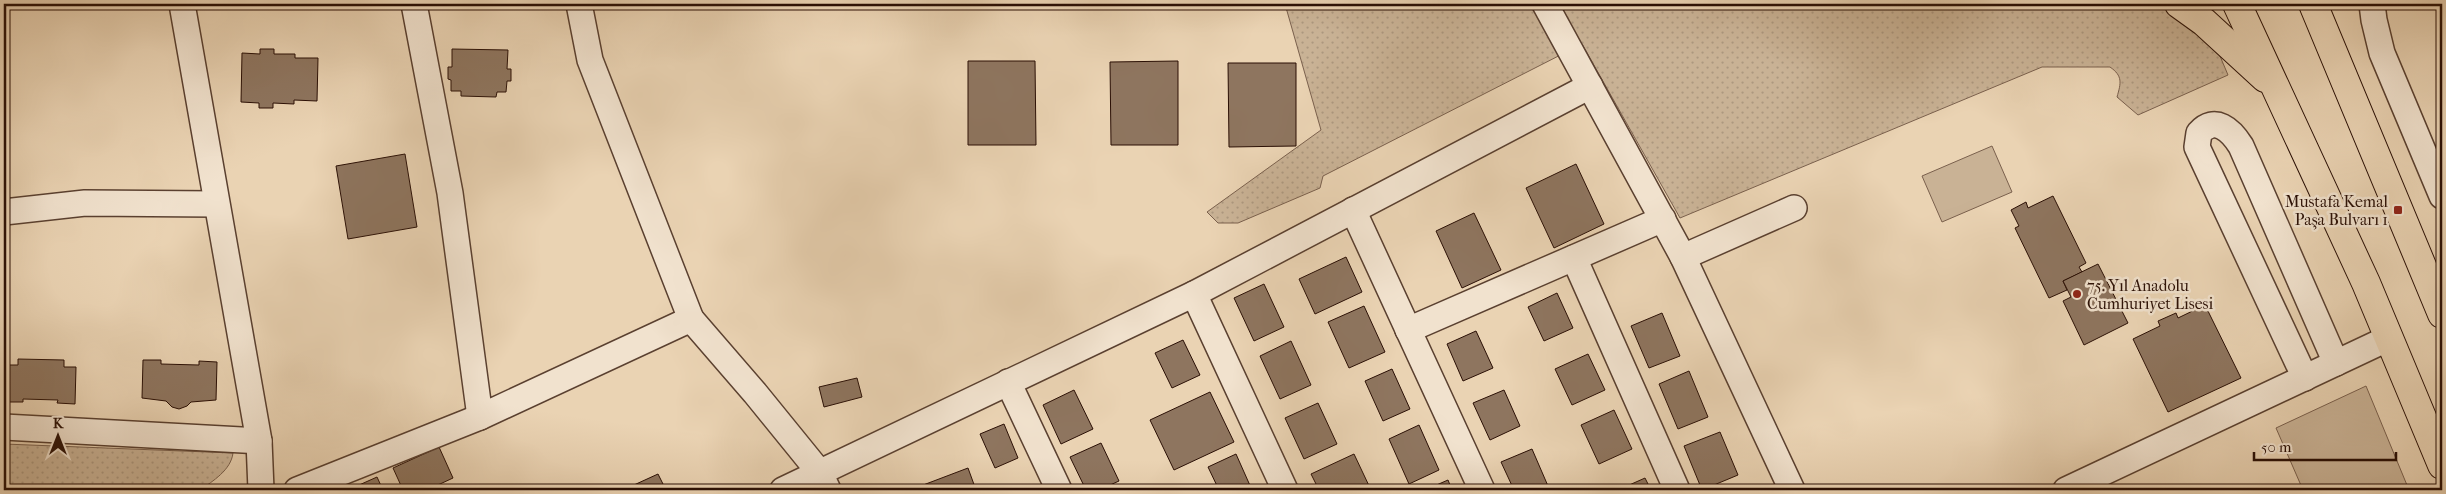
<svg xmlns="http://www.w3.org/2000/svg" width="2446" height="494" font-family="'IM FELL French Canon',serif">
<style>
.grass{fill:#c9b295;stroke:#7a604d}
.park{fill:url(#park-dots);stroke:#7a604d}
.building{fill:#8e755f;stroke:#2a0f05}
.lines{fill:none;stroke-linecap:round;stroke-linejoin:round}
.minor-casing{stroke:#5a4030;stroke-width:28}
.major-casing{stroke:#2a0f05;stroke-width:30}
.minor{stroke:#f1e2ce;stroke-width:25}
.major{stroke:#ead3b3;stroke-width:28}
.poi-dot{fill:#8f2418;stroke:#f1e2ce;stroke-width:2}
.labels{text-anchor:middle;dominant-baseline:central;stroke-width:5;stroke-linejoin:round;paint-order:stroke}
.poi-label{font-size:16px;fill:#2a0f05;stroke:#f1e2ce;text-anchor:end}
</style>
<defs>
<pattern id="park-dots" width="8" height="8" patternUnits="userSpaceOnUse" patternTransform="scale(1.25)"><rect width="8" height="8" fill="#c9b295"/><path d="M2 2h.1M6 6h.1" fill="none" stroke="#ad987f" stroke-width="1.8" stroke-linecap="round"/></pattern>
</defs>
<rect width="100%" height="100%" fill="#ead3b3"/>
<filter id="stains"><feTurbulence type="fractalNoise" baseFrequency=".004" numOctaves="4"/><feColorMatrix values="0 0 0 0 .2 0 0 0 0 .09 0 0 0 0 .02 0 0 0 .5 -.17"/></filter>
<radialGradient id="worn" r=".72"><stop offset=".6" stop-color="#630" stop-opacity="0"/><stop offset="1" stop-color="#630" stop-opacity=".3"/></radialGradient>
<g class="grass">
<polygon points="1992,146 2012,192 1942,222 1922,176"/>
<polygon points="2366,386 2409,490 2303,490 2276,428"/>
</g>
<g class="park">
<path d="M 1285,4 L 2198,4 L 2228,75 L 2138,115 L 2117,97 C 2121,83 2123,76 2110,67 L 2042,67 L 1680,218 L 1582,44 L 1323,176 L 1320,188 L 1238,223 L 1218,223 L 1207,212 L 1321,130 Z"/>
<path d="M 4,444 L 233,453 C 231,470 213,481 200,490 L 4,490 Z"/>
</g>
<g class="building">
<polygon points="260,49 274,49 274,54 295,54 295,58 318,58 317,101 294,100 294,104 273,103 273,108 259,108 259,103 241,102 242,53 260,54"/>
<polygon points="452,49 508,50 507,69 511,69 511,81 507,81 506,92 497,92 496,97 461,96 461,91 451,91 451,80 448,79 448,67 452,67"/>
<polygon points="968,61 1035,61 1036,145 968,145"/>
<polygon points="1178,61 1178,145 1111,145 1110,62"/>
<polygon points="1228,63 1296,63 1296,146 1229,147"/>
<polygon points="405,154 417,227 348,239 336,166"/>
<polygon points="1576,164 1604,224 1554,248 1526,188"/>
<polygon points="2053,196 2086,263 2079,267 2082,272 2063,281 2067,290 2049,298 2015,228 2019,226 2011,210 2026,202 2028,208"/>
<polygon points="1474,213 1501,270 1462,288 1436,231"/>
<polygon points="1346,257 1362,292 1315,314 1299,279"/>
<polygon points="2098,264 2128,323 2084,345 2063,301 2071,297 2063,281"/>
<polygon points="1264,284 1284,327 1254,341 1234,298"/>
<polygon points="1557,293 1573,328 1544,341 1528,307"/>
<polygon points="2205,305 2241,378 2168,412 2133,339 2160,326 2158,321 2176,313 2178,318"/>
<polygon points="1364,306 1385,352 1349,368 1328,322"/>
<polygon points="1662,313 1680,356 1649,368 1631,326"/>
<polygon points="1476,331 1493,368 1463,381 1447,344"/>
<polygon points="1183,340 1200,375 1172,388 1155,353"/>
<polygon points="1291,341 1311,385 1280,399 1260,356"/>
<polygon points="1588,354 1605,390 1572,405 1555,369"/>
<polygon points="18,359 64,360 64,367 76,367 75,404 57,403 58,400 23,399 23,402 5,402 6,365 18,365"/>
<polygon points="143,360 161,360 161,364 199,365 199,361 217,362 216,400 191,402 187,406 179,409 172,407 166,401 142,398"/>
<polygon points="1392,369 1410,409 1383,421 1365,381"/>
<polygon points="1689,371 1708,417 1678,429 1659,384"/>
<polygon points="857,378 862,397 824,407 819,387"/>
<polygon points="1074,390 1093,429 1061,444 1043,405"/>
<polygon points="1504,390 1520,426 1490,440 1473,403"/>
<polygon points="1210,392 1234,442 1174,470 1150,420"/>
<polygon points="1318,403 1337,444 1304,459 1285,418"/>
<polygon points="1614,410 1632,449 1599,464 1581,425"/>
<polygon points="1004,424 1018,458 995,468 980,434"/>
<polygon points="1419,425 1439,470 1409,484 1389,439"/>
<polygon points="1720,432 1738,475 1702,490 1684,446"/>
<polygon points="1101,443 1119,481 1099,490 1086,490 1070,457"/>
<polygon points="439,447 453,478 427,490 403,490 393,468"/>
<polygon points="1532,449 1548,486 1538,490 1514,490 1501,462"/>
<polygon points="1236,454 1252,490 1219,490 1208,467"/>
<polygon points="1354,454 1371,490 1319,490 1311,474"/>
<polygon points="968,468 976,490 910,490"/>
<polygon points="658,474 666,490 623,490"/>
<polygon points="377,477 383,490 348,490"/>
<polygon points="1645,478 1651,490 1618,490"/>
<polygon points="1448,480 1452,490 1425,490"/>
</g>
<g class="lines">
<defs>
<g id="minor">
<polyline points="182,4 259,441 261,490"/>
<polyline points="414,4 450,193 480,417 691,319 755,393 820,473 828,490"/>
<polyline points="579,4 590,60 691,319"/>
<polyline points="1545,4 1683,257 1792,490"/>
<polyline points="2372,4 2374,20 2382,53 2442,196"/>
<polyline points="1353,210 1482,490"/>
<polyline points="4,212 85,203 216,204"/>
<polyline points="1683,257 1794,208"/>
<polyline points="1574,258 1677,490"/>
<polyline points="1194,294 1285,490"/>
<polyline points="1408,330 1663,219"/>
<path d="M 2305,378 L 2197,147 L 2199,133 C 2215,115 2231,130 2241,146 L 2336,363"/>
<polyline points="1008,382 1059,490"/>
<polyline points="4,427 259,441"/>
<polyline points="297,490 480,417"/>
<polyline points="783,490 1194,294 1590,86"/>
<polyline points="2066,490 2389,338"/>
</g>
<g id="major">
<polyline points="2179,4 2204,22 2265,78"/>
<polyline points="2237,4 2366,283 2442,465"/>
<polyline points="2313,4 2442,314"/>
</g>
</defs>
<use href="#minor" class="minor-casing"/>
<use href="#major" class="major-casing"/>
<use href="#minor" class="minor"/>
<use href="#major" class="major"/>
</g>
<g class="poi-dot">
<rect x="2393" y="205" width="10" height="10" rx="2.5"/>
<circle cx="2077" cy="294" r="5"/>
</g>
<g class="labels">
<g class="poi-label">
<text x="2388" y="201">Mustafa Kemal<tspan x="2388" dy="18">Paşa Bulvarı 1</tspan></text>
<text x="2087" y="285" text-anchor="start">75. Yıl Anadolu<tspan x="2087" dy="18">Cumhuriyet Lisesi</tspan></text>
</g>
</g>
<rect width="2446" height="494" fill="none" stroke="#ead3b3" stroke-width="20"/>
<rect x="5" y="5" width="2436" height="484" fill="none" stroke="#2a0f05" stroke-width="2.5"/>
<rect x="10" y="10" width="2426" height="474" fill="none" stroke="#2a0f05"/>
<g transform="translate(58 436)" stroke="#f1e2ce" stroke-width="4" paint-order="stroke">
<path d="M0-4L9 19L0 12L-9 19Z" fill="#2a0f05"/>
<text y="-8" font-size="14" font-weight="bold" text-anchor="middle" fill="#2a0f05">K</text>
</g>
<path d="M2254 452v8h142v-8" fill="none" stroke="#2a0f05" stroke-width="2.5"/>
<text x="2261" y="452" font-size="15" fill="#2a0f05" stroke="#f1e2ce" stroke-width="4" paint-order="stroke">50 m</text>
<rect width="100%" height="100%" filter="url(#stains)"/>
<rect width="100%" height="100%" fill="url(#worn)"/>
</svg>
